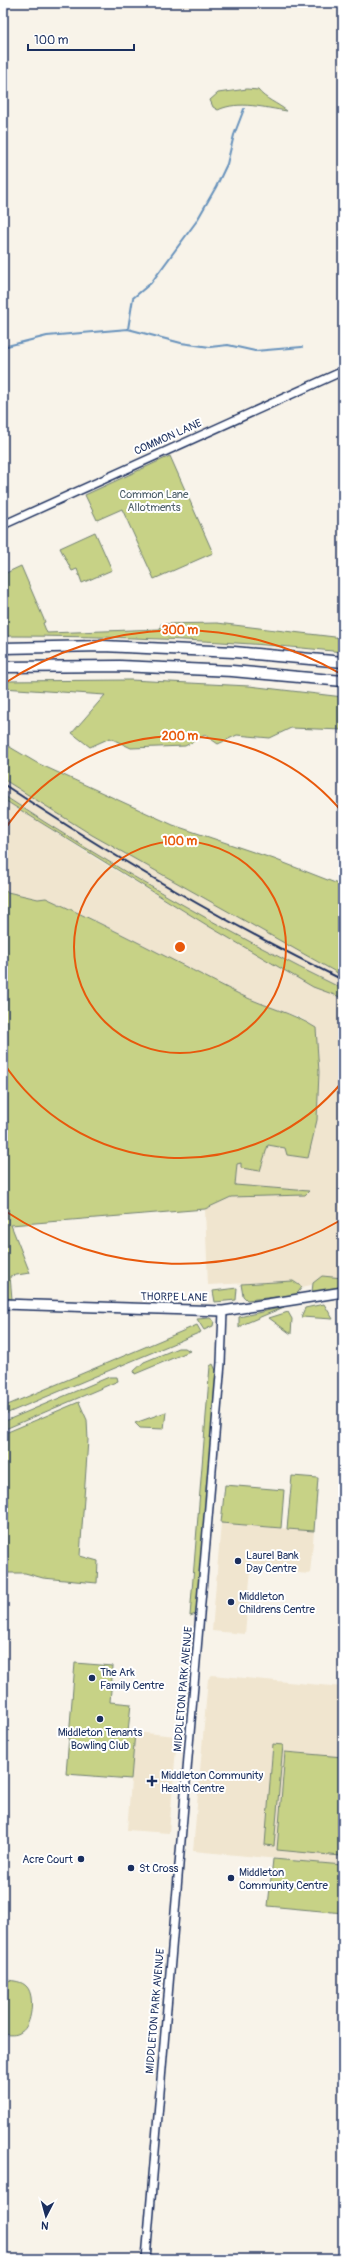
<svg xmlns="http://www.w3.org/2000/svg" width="346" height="2262" font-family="Pangolin,sans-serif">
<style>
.built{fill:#f0e5cf}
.green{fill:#c7d286;stroke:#718072}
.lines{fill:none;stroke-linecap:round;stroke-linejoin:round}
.stream{stroke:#6792bc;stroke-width:2}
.minor-casing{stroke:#1b2f5e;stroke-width:10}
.major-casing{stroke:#1b2f5e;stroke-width:12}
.highway-casing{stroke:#1b2f5e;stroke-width:13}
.minor{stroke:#fff;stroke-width:7}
.major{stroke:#fff;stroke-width:9}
.highway{stroke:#fff;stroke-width:10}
.rail{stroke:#1b2f5e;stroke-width:2}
.ring{fill:none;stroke:#e8590c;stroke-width:2}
.poi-dot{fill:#1b2f5e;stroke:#fff;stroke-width:1.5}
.labels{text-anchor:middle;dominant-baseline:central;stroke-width:4;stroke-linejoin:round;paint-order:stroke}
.street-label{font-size:11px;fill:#1b2f5e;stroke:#fff}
.park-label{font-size:11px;fill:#4f606a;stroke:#fff}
.poi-label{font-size:11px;fill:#1b2f5e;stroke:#fff;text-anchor:start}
.centre{fill:#e8590c;stroke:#fff;stroke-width:2}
.ring-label{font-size:12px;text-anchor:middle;font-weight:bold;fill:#e8590c;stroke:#fff;stroke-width:4;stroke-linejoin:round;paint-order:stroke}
</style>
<rect width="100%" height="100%" fill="#f8f3e9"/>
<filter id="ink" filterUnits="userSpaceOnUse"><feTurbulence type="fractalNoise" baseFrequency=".025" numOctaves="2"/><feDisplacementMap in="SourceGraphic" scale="8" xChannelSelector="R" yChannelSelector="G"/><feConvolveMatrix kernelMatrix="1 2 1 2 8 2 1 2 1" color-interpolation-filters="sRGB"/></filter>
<g filter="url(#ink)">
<g class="built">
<polygon points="3,779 92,835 343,976 343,989 233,934 94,853 3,795"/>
<polygon points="3,799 100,861 210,927 313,987 343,998 343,1235 341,1235 340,1238 343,1239 343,1278 322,1276 311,1285 302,1287 293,1281 208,1285 205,1209 231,1197 305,1195 309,1191 235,1185 237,1163 241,1163 267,1145 285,1148 288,1155 308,1158 317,1120 319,1072 316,1028 299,1017 265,1007 221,985 96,921 46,898 38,899 3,891"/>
<polygon points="221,1523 314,1531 310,1574 251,1569 245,1634 212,1631"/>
<polygon points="212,1675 343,1687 343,1865 193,1851 208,1679"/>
<polygon points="135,1732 177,1736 169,1833 127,1830"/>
</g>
<g class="green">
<path d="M 247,89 L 258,90 C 265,99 277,103 287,111 C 265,108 239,100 218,110 L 213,107 L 210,100 L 218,93 Z"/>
<polygon points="170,456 213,553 154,579 122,509 97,520 85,495"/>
<polygon points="95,532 112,570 82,583 77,569 72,571 60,548"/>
<path d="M 21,566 L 45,622 L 43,623 L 47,633 L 160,629 L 161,624 L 217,623 L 343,638 L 343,652 C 230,640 117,636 3,636 L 3,567 L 6,573 Z"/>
<polygon points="130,680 249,686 343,697 343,730 291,728 270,738 237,735 218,744 205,735 185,746 131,748 110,738 90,747 72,733 105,695 3,688 3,681"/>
<polygon points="3,743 37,763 173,825 274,859 343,886 343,976 92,835 3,779"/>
<path d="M 3,795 C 112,867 226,932 343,989 L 343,998 L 313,987 L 210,927 L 14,806 L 3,799 Z"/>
<path d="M 3,891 L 38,899 L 46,898 C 112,928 176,962 241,995 C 266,1007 293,1013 316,1028 L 319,1072 L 317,1120 L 308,1158 L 287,1155 L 285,1148 L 268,1145 L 260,1171 L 241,1168 L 241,1163 L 237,1164 L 235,1185 L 309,1191 L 305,1195 L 231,1197 L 205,1209 L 11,1225 L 30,1273 L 10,1276 L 12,1299 L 3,1297 Z"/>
<polygon points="322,1276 343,1278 343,1288 312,1292 313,1283"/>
<polygon points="293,1281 302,1287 296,1295 247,1300 243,1296 241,1284"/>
<polygon points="237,1288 236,1300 215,1302 213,1291"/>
<polygon points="324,1304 333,1319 301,1317 305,1308"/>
<polygon points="284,1307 244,1324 239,1328 239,1317"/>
<polygon points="288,1312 292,1319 291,1334 269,1318"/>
<polygon points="210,1318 214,1321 213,1326 204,1330 197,1319"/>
<polygon points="197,1325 201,1332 3,1415 3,1407"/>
<polygon points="178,1348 185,1348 190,1351 135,1374 134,1371 144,1362"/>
<polygon points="213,1364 217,1373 196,1614 190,1616 210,1366"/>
<polygon points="109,1377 117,1377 118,1381 3,1430 3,1422"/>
<polygon points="79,1402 87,1420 88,1440 80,1556 98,1561 97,1583 43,1578 25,1573 3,1573 3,1434"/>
<polygon points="166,1412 164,1429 140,1428 135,1423"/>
<polygon points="292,1476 318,1478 314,1531 287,1529"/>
<polygon points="225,1485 284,1490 281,1528 221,1523"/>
<polygon points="75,1663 113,1666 110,1702 131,1704 128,1731 135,1732 131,1779 66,1774"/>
<polygon points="273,1744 283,1745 274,1846 265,1845"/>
<polygon points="285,1752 343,1757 341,1856 277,1850"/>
<polygon points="273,1859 343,1865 343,1913 268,1906"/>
<path d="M 7,1980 C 14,1981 22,1981 27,1987 C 35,1996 32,2026 21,2032 C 16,2036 9,2035 3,2034 Z"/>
</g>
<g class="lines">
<g class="stream">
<polyline points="128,329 133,298 151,283 196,222 216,187 227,164 234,135 244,109"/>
<polyline points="3,347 47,336 128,329 181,343 210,347 228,345 255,351 302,347"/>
</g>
<defs>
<g id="minor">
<polyline points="3,525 343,371"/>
<polyline points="146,2259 221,1363 223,1311"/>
</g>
<polyline id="major" points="3,1304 223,1311 343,1292"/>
<g id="highway">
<polyline points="3,648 103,646 234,652 343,662"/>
<polyline points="3,667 120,666 232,671 343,681"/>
</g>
</defs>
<use href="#minor" class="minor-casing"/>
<use href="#major" class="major-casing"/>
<use href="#highway" class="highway-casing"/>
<use href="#minor" class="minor"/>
<use href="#major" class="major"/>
<use href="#highway" class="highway"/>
<path class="rail" d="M 3,784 C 112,856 225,923 343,980"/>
</g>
</g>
<g class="ring">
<circle cx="180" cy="947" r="106"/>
<path d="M343 1081A211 211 0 0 1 3 1062M3 832A211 211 0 0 1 343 813"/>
<path d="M341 1220A317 317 0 0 1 5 1211M5 683A317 317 0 0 1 341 674"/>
</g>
<g class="poi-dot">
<circle cx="238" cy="1561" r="4"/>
<circle cx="231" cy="1602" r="4"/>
<circle cx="92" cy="1678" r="4"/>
<circle cx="100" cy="1719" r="4"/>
<path d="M150 1775h4v4h4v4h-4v4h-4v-4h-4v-4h4z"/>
<circle cx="81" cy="1859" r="4"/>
<circle cx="131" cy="1868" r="4"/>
<circle cx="231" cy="1878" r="4"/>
</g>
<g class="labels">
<g class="street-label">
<text transform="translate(168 437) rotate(-24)">COMMON LANE</text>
<text transform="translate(174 1297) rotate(1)">THORPE LANE</text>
<text transform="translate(183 1689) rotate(-85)">MIDDLETON PARK AVENUE</text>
<text transform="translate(155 2011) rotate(-85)">MIDDLETON PARK AVENUE</text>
</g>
<g class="park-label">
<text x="154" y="494">Common Lane<tspan x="154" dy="13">Allotments</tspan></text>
</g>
<g class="poi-label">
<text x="246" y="1555">Laurel Bank<tspan x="246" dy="13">Day Centre</tspan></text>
<text x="239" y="1596">Middleton<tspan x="239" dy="13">Childrens Centre</tspan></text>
<text x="100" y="1672">The Ark<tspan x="100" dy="13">Family Centre</tspan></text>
<text x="100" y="1732" text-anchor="middle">Middleton Tenants<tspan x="100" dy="13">Bowling Club</tspan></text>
<text x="161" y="1775">Middleton Community<tspan x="161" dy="13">Health Centre</tspan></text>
<text x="73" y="1859" text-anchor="end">Acre Court</text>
<text x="139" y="1868">St Cross</text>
<text x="239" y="1872">Middleton<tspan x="239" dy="13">Community Centre</tspan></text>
</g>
</g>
<circle cx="180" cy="947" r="6" class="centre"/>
<g class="ring-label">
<text x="180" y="634">300 m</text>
<text x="180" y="740">200 m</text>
<text x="180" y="845">100 m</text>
</g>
<rect width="346" height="2262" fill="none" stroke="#fff" stroke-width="16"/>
<rect x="8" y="8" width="330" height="2246" fill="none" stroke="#1b2f5e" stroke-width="1.5" filter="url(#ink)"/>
<g transform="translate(46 2216) rotate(186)" stroke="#ffffff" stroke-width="3" paint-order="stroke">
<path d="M0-3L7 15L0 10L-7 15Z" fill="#1b2f5e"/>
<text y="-6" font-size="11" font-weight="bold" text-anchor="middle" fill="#1b2f5e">N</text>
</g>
<path d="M28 44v6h106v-6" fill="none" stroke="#1b2f5e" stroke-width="2"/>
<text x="34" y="44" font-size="12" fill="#1b2f5e" stroke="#ffffff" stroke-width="3" paint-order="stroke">100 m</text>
</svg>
